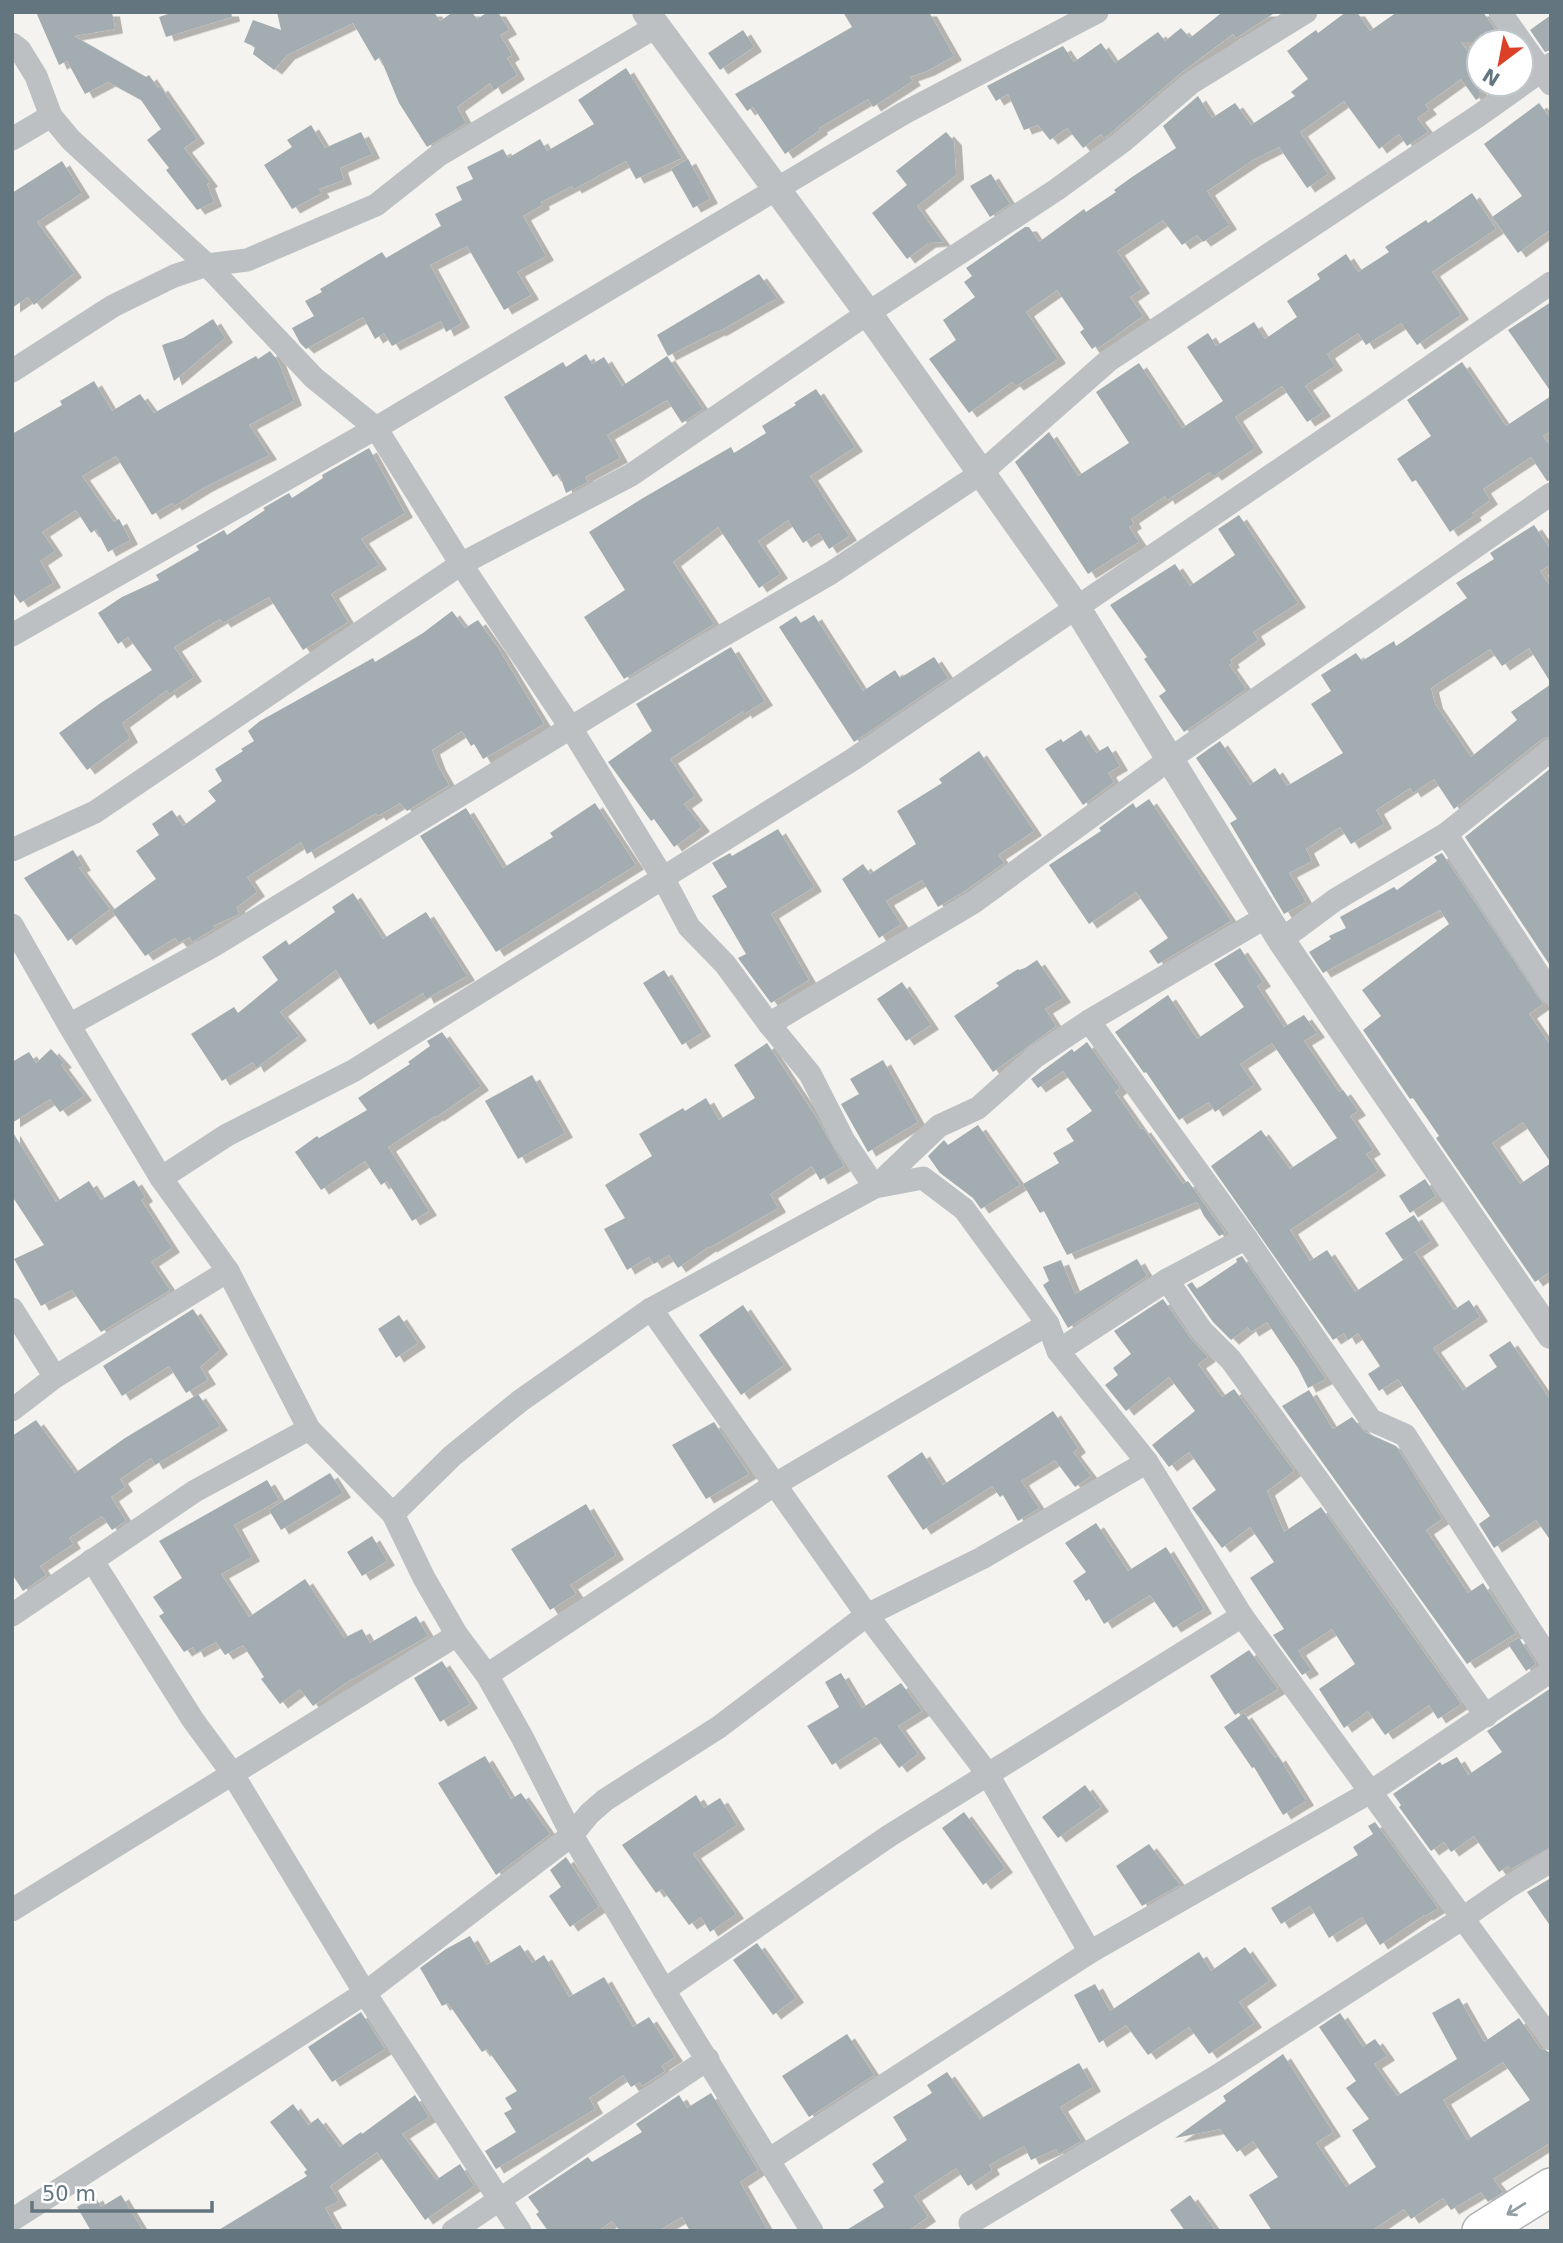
<svg xmlns="http://www.w3.org/2000/svg" width="1563" height="2243" font-family="'DejaVu Sans',sans-serif">
<style>
.building{fill:#a3acb0;fill-rule:evenodd;filter:url(#shadow)}
.lines{fill:none;stroke-linecap:round;stroke-linejoin:round}
.trunk-casing{stroke:#afb3b6;stroke-width:40}
.minor{stroke:#bcc0c3;stroke-width:23}
.tertiary{stroke:#bcc0c3;stroke-width:28}
.trunk{stroke:#fff;stroke-width:37}
.oneway{stroke:#929ea5}
</style>
<defs>
<filter id="shadow"><feDropShadow dx="8" dy="4.5" stdDeviation="0" flood-color="#0004"/></filter>
</defs>
<rect width="100%" height="100%" fill="#f4f3ef"/>
<g class="building">
<polygon points="36,12 112,12 115,29 74,36 146,77 149,75 158,88 160,86 197,139 184,148 210,182 207,184 214,202 197,210 166,170 169,168 147,140 161,129 141,100 108,82 85,94 67,61 59,65"/>
<polygon points="174,12 231,12 232,17 166,37 159,17"/>
<polygon points="277,12 434,12 440,21 453,12 472,12 477,19 488,12 498,12 509,30 500,35 512,55 507,58 517,75 494,90 490,83 457,107 466,123 427,147 399,103 380,57 375,61 353,23 287,55 274,70 253,54 255,47 244,42 253,20 281,30"/>
<polygon points="843,12 929,12 954,56 927,71 910,77 913,81 873,107 868,99 819,128 820,130 785,154 753,107 747,111 735,94 852,27"/>
<polygon points="1219,12 1276,12 1236,38 1233,34 1182,72 1113,131 1104,138 1101,134 1083,148 1067,128 1050,140 1038,125 1024,130 1008,94 996,101 987,86 1063,46 1074,62 1101,43 1115,63 1158,32 1165,41 1181,28 1190,38 1220,14"/>
<polygon points="1346,12 1357,12 1370,31 1397,12 1483,12 1504,42 1461,42 1479,67 1479,98 1476,100 1461,79 1425,105 1429,110 1417,118 1428,132 1407,146 1399,134 1379,149 1344,101 1300,132 1328,174 1307,188 1279,147 1253,160 1207,191 1229,225 1203,242 1197,235 1182,245 1163,220 1117,251 1142,289 1130,297 1143,316 1097,349 1096,346 1092,349 1080,332 1084,329 1057,290 1026,312 1058,359 1016,386 1012,382 969,413 929,359 956,340 943,320 975,297 964,282 972,276 966,268 1025,227 1029,227 1039,242 1084,209 1086,212 1116,192 1114,190 1132,177 1176,148 1163,126 1198,96 1212,118 1235,103 1251,125 1295,96 1291,92 1308,79 1287,51 1316,30 1318,33"/>
<polygon points="1551,15 1551,50 1545,52 1530,30"/>
<polygon points="743,30 754,47 720,70 708,53"/>
<polygon points="626,68 682,158 636,179 626,161 574,189 572,186 541,202 542,205 523,216 546,256 517,272 531,295 504,310 467,246 430,265 462,323 446,332 441,321 392,346 384,333 375,339 363,317 306,349 300,343 292,328 314,316 305,301 322,292 320,289 382,252 386,258 441,226 435,214 462,200 456,187 473,179 467,167 503,149 508,158 540,139 547,151 594,124 578,100"/>
<polygon points="1539,103 1551,119 1551,229 1518,253 1492,217 1522,196 1484,144"/>
<polygon points="311,125 325,148 361,132 372,154 340,168 344,180 319,189 322,193 292,209 264,165 292,147 287,140"/>
<polygon points="946,132 954,141 956,175 917,206 943,242 928,243 907,259 872,213 907,185 896,171"/>
<polygon points="688,159 710,199 693,208 671,169"/>
<polygon points="62,161 82,193 37,222 74,273 34,305 28,297 12,308 12,193"/>
<polygon points="991,174 1010,204 990,217 970,186"/>
<polygon points="1472,193 1496,229 1432,272 1461,315 1417,345 1401,323 1366,345 1358,333 1327,354 1335,366 1305,386 1323,412 1307,422 1282,386 1235,417 1255,448 1214,476 1210,472 1167,500 1165,496 1131,519 1134,524 1129,527 1139,542 1088,574 1015,462 1049,432 1078,476 1129,443 1096,392 1139,363 1182,428 1223,401 1187,347 1208,333 1216,346 1254,322 1265,339 1297,317 1287,301 1320,279 1317,274 1346,254 1358,272 1389,252 1385,247 1426,220 1428,223"/>
<polygon points="759,274 777,298 718,332 717,331 668,356 657,335"/>
<polygon points="1551,302 1551,392 1508,330"/>
<polygon points="213,319 225,338 174,381 162,345 183,338"/>
<polygon points="270,351 278,361 294,401 249,425 269,455 205,487 174,506 172,503 152,515 116,456 82,476 114,522 119,519 130,540 108,552 96,529 91,533 76,510 42,532 55,551 40,561 53,583 20,603 12,591 12,434 62,405 60,401 94,381 112,411 140,394 154,413 256,356 258,359"/>
<polygon points="586,354 592,364 604,357 622,386 667,356 703,409 682,423 667,400 607,435 620,458 585,477 588,482 566,493 559,473 553,477 504,397 563,362 566,367"/>
<polygon points="1462,362 1506,426 1551,396 1551,431 1543,436 1551,447 1551,480 1547,481 1531,457 1483,489 1490,500 1472,513 1474,516 1450,532 1416,480 1412,482 1397,459 1431,436 1407,400"/>
<polygon points="816,389 855,447 810,476 849,536 829,549 819,533 803,543 788,520 758,541 780,574 759,588 718,527 673,562 714,624 624,679 584,617 625,590 589,532 643,498 731,447 734,453 766,433 762,426 796,405 794,403"/>
<polygon points="369,448 405,513 361,539 379,565 331,594 348,622 303,650 269,597 223,623 220,619 174,647 194,677 169,694 167,690 122,723 130,738 87,770 59,733 102,702 152,670 128,637 118,644 98,613 122,597 159,580 156,575 199,550 196,546 224,530 227,535 265,510 263,508 289,493 292,498 323,478 322,475"/>
<polygon points="1239,515 1298,603 1253,632 1258,640 1230,660 1232,663 1229,665 1246,689 1184,732 1159,696 1166,691 1144,659 1147,657 1110,605 1175,564 1190,586 1235,555 1218,529"/>
<polygon points="1534,525 1551,550 1551,564 1540,571 1551,588 1551,683 1529,648 1502,666 1490,649 1431,688 1435,704 1471,757 1517,720 1511,712 1551,684 1551,736 1542,739 1454,809 1434,779 1413,793 1410,788 1376,810 1384,824 1351,844 1340,827 1306,849 1312,861 1289,873 1306,902 1284,914 1230,823 1237,819 1196,758 1220,741 1250,785 1275,768 1287,786 1343,753 1311,704 1331,691 1321,675 1356,653 1362,661 1394,641 1396,646 1467,598 1456,583 1494,559 1490,553"/>
<polygon points="452,611 465,628 478,620 498,648 544,724 483,759 474,744 471,746 462,731 432,750 438,766 449,785 407,811 400,803 378,816 376,813 307,854 301,842 247,877 257,892 237,907 239,914 213,926 215,928 192,942 190,937 179,943 175,938 145,956 112,911 156,879 136,851 159,835 152,824 172,810 183,826 216,801 208,791 222,781 215,769 243,751 241,749 254,741 248,731 260,721 373,658 375,662 423,633"/>
<polygon points="814,615 863,691 895,670 900,678 934,657 948,678 854,742 779,627 796,616 801,623"/>
<polygon points="731,647 765,701 744,714 743,711 670,759 695,796 684,804 702,827 674,847 654,819 651,821 608,762 652,731 636,704"/>
<polygon points="1081,730 1096,753 1108,746 1120,766 1108,773 1114,782 1083,805 1045,749 1061,739 1063,742"/>
<polygon points="979,751 1034,831 998,855 1004,863 966,890 938,907 922,880 886,901 901,924 879,938 842,879 863,864 870,874 916,844 897,811 942,783 939,779"/>
<polygon points="1551,768 1551,967 1465,837"/>
<polygon points="1149,799 1231,921 1158,964 1149,951 1168,938 1136,892 1089,924 1049,865 1101,831 1099,828 1133,803 1136,808"/>
<polygon points="595,803 636,865 496,952 420,836 466,808 503,868 553,837 550,833"/>
<polygon points="778,829 814,887 771,914 809,980 771,1003 738,958 746,954 712,896 727,887 712,863 730,853 732,856"/>
<polygon points="73,850 83,866 79,868 110,909 68,941 24,878"/>
<path d="M 1442,853 L 1543,1004 L 1529,1014 L 1551,1046 L 1551,1271 L 1535,1282 L 1436,1138 L 1439,1136 L 1413,1098 L 1410,1099 L 1363,1030 L 1381,1016 L 1362,990 L 1449,924 L 1440,910 L 1323,973 L 1309,952 L 1331,939 L 1329,936 L 1346,928 L 1340,917 L 1394,887 L 1397,890 L 1437,861 L 1434,857 ZM 1523,1122 L 1551,1163 L 1520,1184 L 1492,1143 Z"/>
<polygon points="353,893 383,939 426,912 467,976 426,999 423,993 370,1025 336,970 280,1012 299,1036 256,1068 253,1062 222,1081 191,1034 234,1007 238,1013 278,980 262,957 286,940 289,945 335,912 332,907"/>
<polygon points="1240,948 1263,982 1257,986 1284,1027 1304,1015 1317,1033 1304,1041 1339,1092 1343,1090 1358,1111 1350,1116 1373,1150 1366,1154 1378,1171 1290,1230 1310,1261 1327,1250 1355,1292 1415,1252 1454,1310 1469,1300 1480,1317 1433,1348 1463,1390 1497,1367 1489,1355 1510,1341 1551,1401 1551,1541 1536,1520 1494,1548 1479,1524 1490,1516 1398,1379 1379,1391 1368,1374 1380,1366 1358,1333 1348,1340 1344,1333 1333,1340 1211,1166 1261,1130 1290,1169 1337,1138 1272,1043 1240,1064 1254,1085 1215,1112 1209,1102 1179,1120 1146,1072 1144,1073 1115,1032 1168,995 1197,1039 1244,1007 1214,964"/>
<polygon points="1037,960 1063,998 1045,1009 1056,1026 993,1072 954,1016 999,986 996,983 1018,969 1019,970 1025,968"/>
<polygon points="664,970 703,1032 682,1045 643,983"/>
<polygon points="902,982 931,1025 906,1041 877,999"/>
<polygon points="442,1032 481,1086 436,1117 435,1116 388,1147 429,1211 412,1221 387,1181 381,1185 365,1161 321,1190 295,1152 317,1136 319,1138 367,1110 358,1098 410,1064 408,1062 430,1046 427,1041"/>
<polygon points="1087,1042 1120,1088 1115,1092 1141,1129 1143,1128 1183,1184 1188,1181 1225,1233 1219,1236 1204,1216 1197,1202 1067,1255 1044,1211 1040,1213 1023,1184 1059,1163 1053,1153 1074,1141 1066,1129 1092,1111 1063,1071 1038,1088 1031,1079 1072,1049 1074,1052"/>
<polygon points="767,1043 816,1117 844,1166 820,1180 812,1166 770,1194 778,1208 709,1248 708,1247 678,1268 669,1255 654,1264 649,1257 627,1270 604,1229 625,1218 605,1185 652,1156 639,1134 683,1108 685,1111 706,1098 719,1120 755,1098 734,1065"/>
<polygon points="51,1049 64,1063 61,1065 84,1096 60,1112 50,1099 12,1123 12,1062 29,1052 36,1063"/>
<polygon points="883,1060 918,1122 868,1152 841,1104 859,1094 850,1079"/>
<polygon points="532,1075 565,1133 518,1159 485,1101"/>
<polygon points="978,1125 1020,1185 981,1209 973,1198 940,1173 928,1156 944,1140 948,1145"/>
<polygon points="12,1131 56,1202 89,1181 101,1200 134,1180 145,1197 141,1200 172,1248 151,1262 170,1290 101,1332 72,1290 41,1306 14,1259 44,1245 12,1196"/>
<polygon points="1425,1179 1436,1196 1410,1213 1399,1196"/>
<polygon points="1414,1215 1431,1241 1403,1260 1385,1233"/>
<polygon points="1242,1256 1325,1378 1326,1379 1308,1388 1298,1368 1267,1322 1251,1332 1248,1327 1231,1340 1213,1322 1187,1285 1192,1282 1197,1289 1237,1262 1236,1259"/>
<polygon points="1137,1259 1147,1276 1068,1328 1043,1285 1049,1281 1043,1267 1061,1260 1075,1294"/>
<polygon points="1163,1299 1191,1339 1208,1357 1198,1364 1222,1397 1234,1389 1294,1471 1267,1491 1284,1532 1321,1507 1461,1704 1438,1719 1429,1705 1385,1735 1368,1711 1344,1728 1319,1689 1355,1664 1332,1629 1298,1651 1311,1670 1302,1675 1273,1635 1284,1629 1250,1578 1274,1562 1250,1527 1222,1548 1192,1508 1216,1490 1189,1452 1169,1467 1152,1445 1195,1411 1169,1377 1126,1411 1105,1385 1118,1375 1113,1368 1131,1354 1114,1331"/>
<polygon points="743,1305 784,1365 741,1395 699,1335"/>
<polygon points="193,1309 220,1350 200,1367 208,1380 186,1393 169,1366 122,1396 103,1366"/>
<polygon points="399,1315 418,1343 396,1358 378,1329"/>
<polygon points="1309,1390 1333,1429 1352,1417 1365,1432 1396,1446 1442,1519 1426,1530 1468,1593 1483,1583 1516,1633 1467,1664 1282,1406"/>
<polygon points="198,1394 220,1426 155,1465 151,1458 120,1479 125,1487 111,1497 126,1521 112,1530 102,1516 69,1538 73,1544 40,1566 46,1575 23,1591 12,1574 12,1436 36,1420 75,1473 125,1438"/>
<polygon points="1053,1411 1078,1448 1073,1452 1091,1476 1075,1487 1055,1460 1021,1481 1039,1508 1018,1521 1003,1495 1000,1497 992,1486 923,1530 887,1476 922,1452 943,1485"/>
<polygon points="714,1422 749,1474 706,1499 672,1445"/>
<polygon points="330,1473 343,1493 281,1530 269,1510"/>
<polygon points="267,1480 279,1500 234,1525 252,1557 221,1574 249,1617 305,1579 344,1638 362,1629 370,1643 416,1616 428,1636 347,1682 313,1706 300,1689 280,1704 261,1679 264,1677 243,1645 225,1655 216,1642 196,1653 193,1647 184,1652 159,1616 164,1613 153,1597 182,1578 159,1541"/>
<polygon points="586,1504 616,1555 570,1585 576,1594 550,1610 511,1549"/>
<polygon points="1096,1523 1128,1571 1166,1547 1204,1609 1173,1628 1150,1595 1104,1624 1089,1599 1086,1601 1073,1581 1086,1572 1065,1543"/>
<polygon points="372,1536 387,1561 362,1576 347,1552"/>
<polygon points="1519,1638 1536,1664 1526,1671 1508,1644"/>
<polygon points="1249,1650 1278,1689 1235,1715 1210,1676"/>
<polygon points="442,1661 470,1704 440,1722 414,1678"/>
<polygon points="841,1673 862,1708 901,1683 922,1711 898,1726 918,1754 899,1768 876,1737 832,1765 807,1726 839,1707 825,1682"/>
<polygon points="1551,1688 1551,1847 1511,1869 1508,1866 1499,1872 1474,1836 1451,1852 1444,1842 1431,1851 1399,1807 1401,1805 1393,1794 1440,1762 1442,1765 1457,1757 1468,1775 1502,1752 1487,1731"/>
<polygon points="1244,1713 1275,1758 1278,1756 1306,1801 1283,1815 1254,1767 1252,1768 1224,1727"/>
<polygon points="485,1756 511,1799 521,1793 550,1834 496,1875 438,1783"/>
<polygon points="1085,1785 1101,1807 1058,1838 1042,1817"/>
<polygon points="696,1795 704,1808 720,1798 737,1825 693,1854 736,1914 710,1932 701,1917 689,1925 662,1889 656,1893 622,1845"/>
<polygon points="964,1812 1005,1868 983,1885 942,1828"/>
<polygon points="1375,1822 1438,1908 1425,1916 1424,1915 1380,1945 1362,1917 1329,1938 1310,1906 1281,1924 1271,1908 1358,1855 1353,1847 1373,1834 1368,1826"/>
<polygon points="1149,1844 1180,1885 1142,1906 1116,1866"/>
<polygon points="566,1857 599,1907 570,1927 549,1896 561,1887 550,1870"/>
<polygon points="1551,1878 1551,1927 1527,1892"/>
<polygon points="470,1936 487,1965 520,1945 532,1963 544,1955 569,1997 604,1977 633,2027 649,2017 675,2057 661,2066 665,2071 642,2086 640,2082 631,2087 623,2075 589,2098 595,2109 496,2169 485,2151 516,2132 504,2113 512,2109 505,2098 517,2091 487,2049 482,2052 448,2003 442,2006 420,1968 446,1949"/>
<polygon points="757,1943 796,1998 773,2015 733,1960"/>
<polygon points="1245,1947 1269,1981 1239,2002 1254,2023 1209,2054 1189,2027 1148,2055 1126,2025 1099,2043 1074,1995 1095,1984 1110,2011 1199,1952 1211,1971"/>
<path d="M 1459,1998 L 1484,2042 L 1519,2018 L 1540,2048 L 1551,2053 L 1551,2142 L 1493,2179 L 1503,2192 L 1488,2202 L 1481,2192 L 1451,2210 L 1443,2198 L 1411,2219 L 1404,2209 L 1371,2231 L 1272,2231 L 1249,2195 L 1278,2177 L 1253,2141 L 1237,2152 L 1220,2129 L 1175,2138 L 1226,2101 L 1223,2096 L 1283,2054 L 1333,2132 L 1316,2143 L 1346,2187 L 1376,2167 L 1352,2130 L 1369,2119 L 1346,2088 L 1356,2081 L 1319,2027 L 1340,2013 L 1363,2047 L 1375,2039 L 1387,2056 L 1374,2064 L 1397,2096 L 1457,2059 L 1432,2013 ZM 1503,2062 L 1530,2100 L 1467,2140 L 1443,2100 Z"/>
<polygon points="361,2012 385,2049 332,2082 308,2047"/>
<polygon points="847,2034 874,2075 809,2117 782,2076"/>
<polygon points="1079,2063 1093,2087 1060,2107 1081,2141 1059,2154 1056,2149 1031,2160 1024,2146 989,2165 992,2170 968,2186 956,2168 914,2196 928,2217 908,2231 845,2231 884,2207 873,2190 884,2182 872,2164 907,2140 893,2117 932,2093 927,2085 947,2072 980,2119"/>
<polygon points="711,2093 758,2170 740,2182 768,2231 690,2231 682,2217 658,2231 620,2231 612,2221 598,2231 548,2231 536,2214 539,2212 528,2197 588,2157 592,2162 642,2132 636,2124 679,2095 687,2108"/>
<polygon points="415,2095 429,2117 402,2134 436,2180 460,2164 474,2186 425,2220 377,2152 330,2186 339,2201 325,2208 338,2231 217,2231 307,2176 304,2172 307,2170 270,2122 293,2104 308,2125 318,2118 340,2147 361,2132 362,2134"/>
<polygon points="121,2195 143,2231 91,2231 77,2207 95,2196 101,2207"/>
<polygon points="1190,2195 1216,2231 1185,2231 1170,2210"/>
</g>
<g class="lines">
<defs>
<polyline id="trunk" points="1481,2231 1551,2187"/>
</defs>
<use href="#trunk" class="trunk-casing"/>
<g class="minor">
<polyline points="1500,12 1551,84"/>
<polyline points="12,44 20,50 36,76 51,116 71,140 207,265 314,378 376,428 461,564 571,728 663,878 689,927 725,964 769,1024 810,1074 844,1141 875,1187 923,1178 964,1209 1048,1324 1058,1351 1147,1462 1242,1616 1551,2039"/>
<polyline points="12,139 51,116"/>
<polyline points="12,371 113,306 174,276 207,265 247,260 376,205 439,155 657,26"/>
<polyline points="12,635 376,428 904,113 1097,12"/>
<polyline points="1446,834 1551,993"/>
<polyline points="12,850 95,812 461,564 631,475 868,313 1056,190 1122,142 1191,83 1306,12"/>
<polyline points="12,925 69,1025 161,1178 228,1271 309,1429 393,1514 424,1578 457,1635 487,1675 522,1737 572,1835 664,1990 812,2231"/>
<polyline points="1281,940 1335,900 1446,834 1551,750"/>
<polyline points="1089,1021 1246,1238 1371,1420 1405,1435 1551,1662"/>
<polyline points="769,1024 974,902 1170,759 1551,494"/>
<polyline points="69,1025 213,946 703,647 831,573 981,473 1108,361 1478,116 1551,64"/>
<polyline points="161,1178 227,1135 353,1071 852,760 1379,402 1551,283"/>
<polyline points="1167,1280 1202,1331 1231,1360 1389,1578 1486,1716"/>
<polyline points="12,1309 55,1377"/>
<polyline points="651,1309 867,1615 987,1773 1090,1952"/>
<polyline points="1058,1351 1167,1280 1246,1238"/>
<polyline points="12,1410 55,1377 228,1271"/>
<polyline points="393,1514 452,1456 520,1401 651,1309 875,1187 939,1126 978,1108 1035,1057 1089,1021 1266,917"/>
<polyline points="92,1560 193,1720 232,1773 365,1993 520,2231"/>
<polyline points="12,1615 195,1491 309,1429"/>
<polyline points="487,1675 774,1485 1048,1324"/>
<polyline points="12,1910 457,1635"/>
<polyline points="664,1990 889,1836 1242,1616"/>
<polyline points="770,2159 1090,1952 1372,1791 1551,1671"/>
<polyline points="12,2220 365,1993 572,1835 589,1814 605,1800 719,1727 867,1615 982,1558 1147,1462"/>
<polyline points="970,2223 1214,2078 1463,1918 1508,1887 1551,1861"/>
<polyline points="453,2231 708,2059"/>
</g>
<polyline class="tertiary" points="646,12 868,313 1077,608 1281,940 1551,1335"/>
<use href="#trunk" class="trunk"/>
</g>
<defs><path id="oneway-shaft" d="M-6 0H5M1.5-3L5.5 0L1.5 3" fill="none" stroke-width="1.6" stroke-linecap="round" stroke-linejoin="round" transform="scale(1.75)"/></defs>
<use class="oneway" href="#oneway-shaft" transform="translate(1516 2209) rotate(148)"/>
<rect width="1563" height="2243" fill="none" stroke="#63757f" stroke-width="28"/>
<g transform="translate(1500 63) rotate(212)"><circle r="33" fill="#ffffff" stroke="#c1c8cc" stroke-width="2"/>
<path d="M0-5L12 26L0 18L-12 26Z" fill="#dc4127"/>
<text y="-10" font-size="19" font-weight="bold" text-anchor="middle" fill="#63757f">N</text>
</g>
<path d="M32 2201v10h180v-10" fill="none" stroke="#63757f" stroke-width="3.5"/>
<text x="42" y="2201" font-size="21" fill="#63757f" stroke="#ffffff" stroke-width="5" paint-order="stroke">50 m</text>
</svg>
